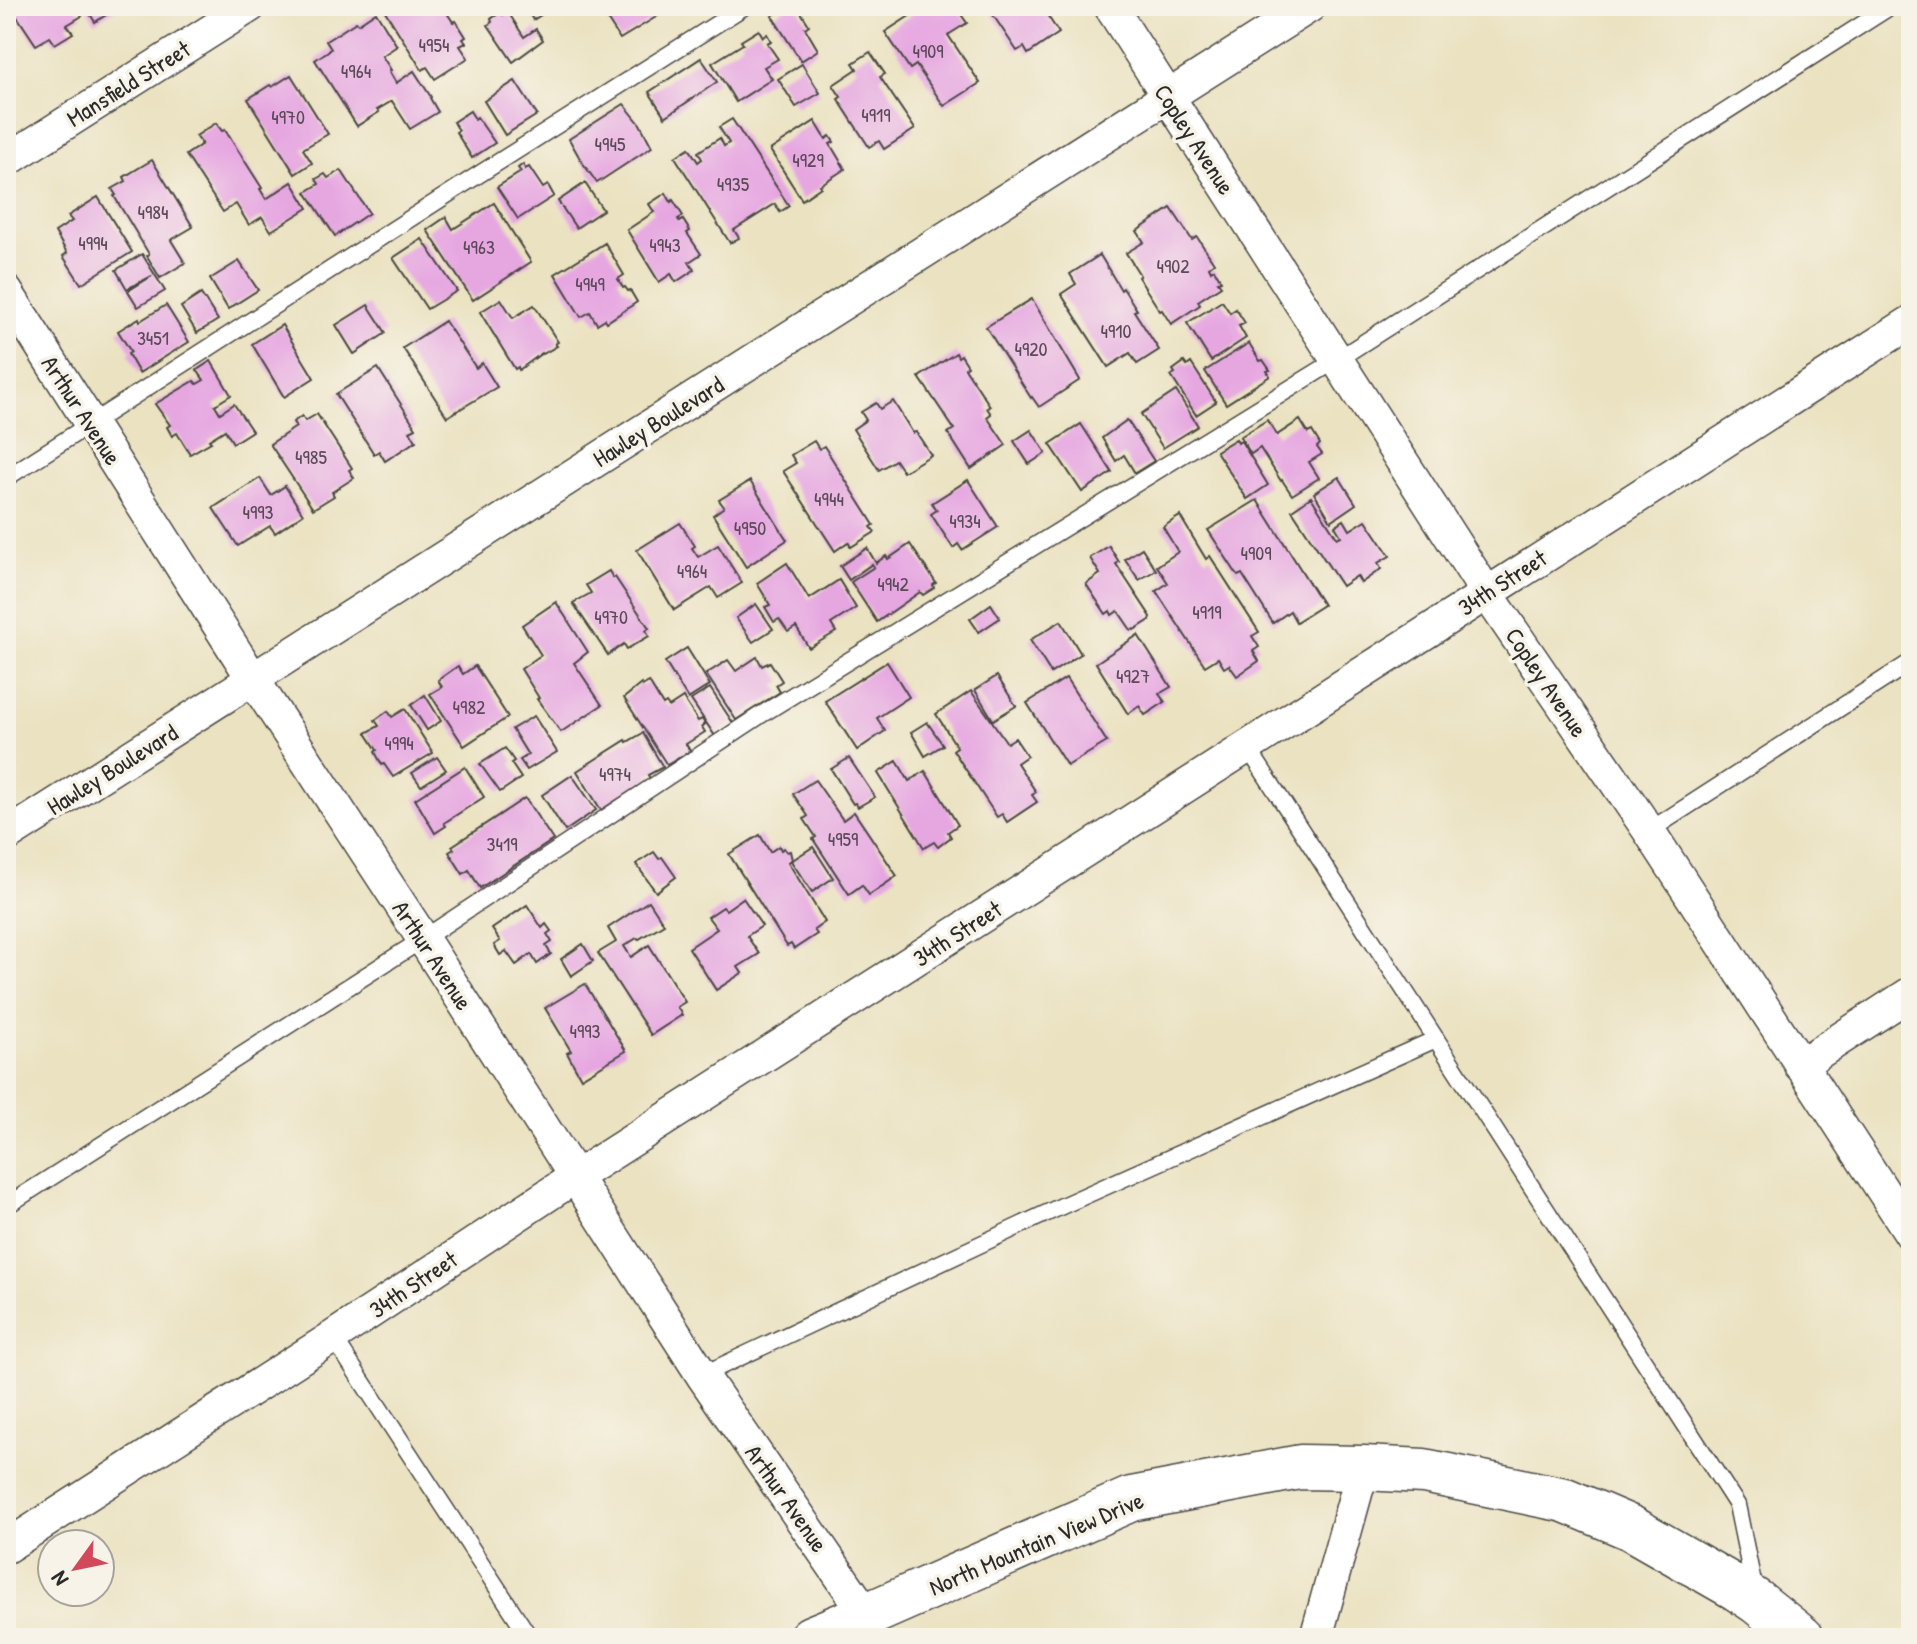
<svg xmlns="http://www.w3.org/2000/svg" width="1917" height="1644" font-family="'Patrick Hand',sans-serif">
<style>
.building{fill:#e6a7e1}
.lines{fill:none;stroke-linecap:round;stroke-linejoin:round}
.lane-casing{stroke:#484642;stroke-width:19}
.street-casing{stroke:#484642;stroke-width:35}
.secondary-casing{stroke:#484642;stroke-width:47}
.lane{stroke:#fff;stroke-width:16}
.street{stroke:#fff;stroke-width:32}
.secondary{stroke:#fff;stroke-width:44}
.labels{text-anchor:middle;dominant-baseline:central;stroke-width:7;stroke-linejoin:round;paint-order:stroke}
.number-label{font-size:20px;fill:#5a4a58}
.street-label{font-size:24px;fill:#2b2b2b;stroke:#f7f3e8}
</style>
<rect width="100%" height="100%" fill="#f7f3e8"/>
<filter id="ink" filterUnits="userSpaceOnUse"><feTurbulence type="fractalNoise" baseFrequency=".0125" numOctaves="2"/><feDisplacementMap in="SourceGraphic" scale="16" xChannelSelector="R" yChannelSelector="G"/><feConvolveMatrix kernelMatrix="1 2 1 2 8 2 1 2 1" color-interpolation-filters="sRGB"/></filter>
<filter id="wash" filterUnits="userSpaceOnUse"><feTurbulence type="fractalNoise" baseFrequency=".006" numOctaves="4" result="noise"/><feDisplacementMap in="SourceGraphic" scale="32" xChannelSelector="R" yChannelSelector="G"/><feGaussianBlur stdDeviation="1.8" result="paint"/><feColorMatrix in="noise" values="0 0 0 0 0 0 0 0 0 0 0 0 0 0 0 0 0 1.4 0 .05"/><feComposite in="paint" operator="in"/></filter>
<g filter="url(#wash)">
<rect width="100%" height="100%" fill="#ebe2c1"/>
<g id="blocks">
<g class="building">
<polygon points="6,6 75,6 82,16 67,25 73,33 55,44 50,37 36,45 18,18 6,26"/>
<polygon points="85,6 120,6 95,22"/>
<polygon points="392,6 447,6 450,11 447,13 453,22 456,21 466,37 463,39 466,43 460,46 468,58 435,79 427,67 422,70 385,11"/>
<polygon points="525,6 555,6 533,20"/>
<polygon points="604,6 663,6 666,11 620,39 600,8"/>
<polygon points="788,6 797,6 809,25 805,28 818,50 801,61 772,16"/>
<polygon points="925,6 955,6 967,23 948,35 980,83 944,106 916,65 910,69 885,32"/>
<polygon points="987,6 1041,6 1059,33 1028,54 1024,47 1017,51"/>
<polygon points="376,12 397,46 382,56 391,70 389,71 396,83 414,71 431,97 430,98 438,112 410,129 392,101 377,110 379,112 357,126 315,60 331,49 326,41 356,22 358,24"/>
<polygon points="501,12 503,15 508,12 524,37 536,29 543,40 513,62 488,25 492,22 491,19"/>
<polygon points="759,30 763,37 767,34 771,41 767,43 778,59 764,67 772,79 736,102 712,63 743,44 741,41"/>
<polygon points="870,52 885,74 880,77 915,129 884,149 879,141 869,147 838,99 841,97 833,85 857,69 853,63"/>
<polygon points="701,58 717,82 665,117 649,92"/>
<polygon points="802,64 820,93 796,107 778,79"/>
<polygon points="291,75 328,134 303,149 312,163 295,174 248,99 270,85 272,87"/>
<polygon points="515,81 537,115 505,135 484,101"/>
<polygon points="624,104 640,124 652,147 597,183 582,162 569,139"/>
<polygon points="470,111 475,119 477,117 495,143 472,158 456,132 459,130 453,122"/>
<polygon points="732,119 789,206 780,212 775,204 734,230 739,238 730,243 675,157 689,148 698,162 702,159 698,152 720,138 724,146 729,143 719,127"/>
<polygon points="815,121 826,139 830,136 834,142 830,144 845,169 820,185 821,187 802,200 770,150"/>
<polygon points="216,123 222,131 225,130 262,188 260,189 266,199 292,182 308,208 271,231 262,217 249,225 236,204 223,212 186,155 202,144 196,136"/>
<polygon points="152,160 193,227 171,240 185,263 160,278 147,256 149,254 114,196 116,195 112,189 126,181 124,177"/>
<polygon points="523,164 525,169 529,167 543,188 548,185 554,196 518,219 497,187 521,172 518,168"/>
<polygon points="341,170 369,213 335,236 306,192 319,184 316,179 325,174 328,178"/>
<polygon points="585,183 603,210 576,228 558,201"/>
<polygon points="666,193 671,202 673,200 683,216 678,219 680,222 683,220 690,231 687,233 701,254 689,262 694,270 676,282 671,274 659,282 627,230 654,212 649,204"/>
<polygon points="98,197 132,252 81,284 63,256 67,253 55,232 72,221 68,216"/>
<polygon points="494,203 531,262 473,300 427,230 446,217 453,229"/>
<polygon points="1171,208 1192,240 1197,237 1214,263 1209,267 1211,271 1214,269 1221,281 1218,282 1221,286 1198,301 1200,305 1171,324 1162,310 1160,311 1138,277 1140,275 1126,253 1144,242 1137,231"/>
<polygon points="422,239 457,291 427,309 393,258"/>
<polygon points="605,243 624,275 618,279 623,288 625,287 628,291 630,290 637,302 607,322 605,319 597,324 590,312 581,317 555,274"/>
<polygon points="142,254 165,291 138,307 128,291 152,276 127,289 116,270"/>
<polygon points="1100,255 1121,290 1123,288 1137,310 1134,311 1159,350 1137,364 1130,353 1108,367 1061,294 1076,284 1070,274"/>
<polygon points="239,261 258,290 228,309 210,279"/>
<polygon points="201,294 218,320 197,333 181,307"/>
<polygon points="501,299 513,318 534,305 558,342 555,344 557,346 543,354 542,353 519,370 518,367 515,369 480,312"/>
<polygon points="1032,299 1080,380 1039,407 1032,397 1031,398 986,327"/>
<polygon points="1222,301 1230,313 1236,309 1245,323 1239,326 1246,338 1211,361 1187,323"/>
<polygon points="166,305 189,342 139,373 128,354 131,352 118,331 139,318 140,321"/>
<polygon points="368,305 386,333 354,354 336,325"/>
<polygon points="445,321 476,368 482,363 497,387 447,417 403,348"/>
<polygon points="282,325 314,378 284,397 252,344"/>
<polygon points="1249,343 1260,361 1263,360 1270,370 1267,371 1270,376 1226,404 1205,371"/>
<polygon points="956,353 958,357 961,355 968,366 965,368 990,406 987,408 991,414 987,417 1006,445 971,469 948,433 954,429 919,377"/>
<polygon points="211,361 231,395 215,405 220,413 234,404 252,431 233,443 225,430 209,440 211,442 190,454 177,433 172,436 167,427 170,425 155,404 194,381 197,384 204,380 197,370"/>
<polygon points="1184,362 1187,366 1191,363 1216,402 1196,415 1171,376 1175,373 1173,370"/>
<polygon points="378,368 416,428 410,431 416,441 385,461 379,451 374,454 336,394"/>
<polygon points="1176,391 1198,426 1163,448 1141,414"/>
<polygon points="893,401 913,433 916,432 931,455 903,472 895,460 879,470 853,429 866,420 861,412 876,403 880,409"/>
<polygon points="317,414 352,468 349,470 354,478 332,492 334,496 313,509 270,444 296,427 293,422 302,416 305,421"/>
<polygon points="1127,420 1154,461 1135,473 1124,455 1116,461 1102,438"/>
<polygon points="1267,420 1277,435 1300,420 1308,433 1312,431 1320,444 1317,447 1322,454 1309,462 1319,478 1292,495 1282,480 1281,481 1260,448 1251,454 1240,437"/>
<polygon points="1081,424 1112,472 1082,492 1050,444"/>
<polygon points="1031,430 1046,453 1029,464 1014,441"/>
<polygon points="1236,439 1238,443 1241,441 1268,485 1247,499 1216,451"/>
<polygon points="814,441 819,449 824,446 874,525 871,527 875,532 851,547 848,542 835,551 783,471 796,463 791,455"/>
<polygon points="1339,477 1356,504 1331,521 1314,493"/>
<polygon points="260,478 271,495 285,486 303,514 275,533 270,526 238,546 213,508"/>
<polygon points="968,480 998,527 962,550 958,544 953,548 931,514 937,510 932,503"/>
<polygon points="750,481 787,540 746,567 713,515 724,507 719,500"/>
<polygon points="1311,497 1337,538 1341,536 1335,526 1344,520 1350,530 1366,520 1390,556 1378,563 1381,569 1361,583 1357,576 1342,586 1292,510"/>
<polygon points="1257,500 1323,605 1296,622 1290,611 1273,623 1242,574 1238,576 1208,530"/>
<polygon points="1180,516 1206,559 1210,556 1259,632 1252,636 1259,647 1253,651 1259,661 1237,676 1229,665 1224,668 1218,658 1205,666 1156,591 1168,583 1157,566 1178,552 1163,527"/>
<polygon points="680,523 695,546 692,548 698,557 718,545 742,583 718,598 711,587 674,610 637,550"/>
<polygon points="910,544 936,583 933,585 934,588 923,595 920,592 877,622 851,582 874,567 872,564 849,580 840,566 867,548 876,563 886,556 888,559"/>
<polygon points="1109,546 1119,562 1116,564 1151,617 1150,620 1134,630 1133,629 1131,630 1118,611 1112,615 1110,611 1106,614 1086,584 1100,574 1090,558"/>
<polygon points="1142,548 1156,570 1139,580 1125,559"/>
<polygon points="787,563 809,599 839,580 856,608 831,624 836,632 809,648 796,627 788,632 779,619 774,622 765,607 770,605 757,583"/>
<polygon points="609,571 613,578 615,577 649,628 646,630 649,636 627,649 624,644 608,655 573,603 591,593 586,585"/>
<polygon points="556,602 588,652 574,663 602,705 561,732 537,699 539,698 521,669 541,655 522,625"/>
<polygon points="756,604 773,629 753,642 736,618"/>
<polygon points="991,604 1000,618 979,632 970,619"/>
<polygon points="1061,621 1081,654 1051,673 1030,640"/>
<polygon points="1138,635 1171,687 1159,694 1165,702 1145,715 1139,706 1128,714 1096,663"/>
<polygon points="687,648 710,685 688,699 665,662"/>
<polygon points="757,657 762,666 770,662 782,681 776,685 780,692 736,720 706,674 728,660 736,671"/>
<polygon points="887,662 909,697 877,718 885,731 857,750 825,701"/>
<polygon points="458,666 463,674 475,666 508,717 464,746 430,694 442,687 438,680"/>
<polygon points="997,676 1016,706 993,720 975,690"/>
<polygon points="1066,678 1107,742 1067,766 1027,703"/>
<polygon points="649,682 663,705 666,703 669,707 683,698 698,721 702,719 705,724 702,727 705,732 686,744 690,751 667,765 624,698 641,684 642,686"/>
<polygon points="710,688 733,723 715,736 691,700"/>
<polygon points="971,691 1007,743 1015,738 1027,756 1017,763 1036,792 1032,795 1037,802 1007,822 1002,814 997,817 953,750 957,747 936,714"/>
<polygon points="425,695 441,721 427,730 411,705"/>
<polygon points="405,709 433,753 393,777 384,764 382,765 375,752 377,750 366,733 379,726 375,720 388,711 392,717"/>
<polygon points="534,716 557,752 527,770 520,760 528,755 512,729"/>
<polygon points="927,722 943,745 925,756 911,732"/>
<polygon points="643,733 663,767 648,775 650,779 601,810 577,771 626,740 627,742"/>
<polygon points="505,748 514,761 511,763 521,778 500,792 480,764"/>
<polygon points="437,757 446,770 421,786 412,773"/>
<polygon points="849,758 875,797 858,807 855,803 853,804 831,769"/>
<polygon points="897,761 909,781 925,771 958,825 948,832 951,837 938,847 934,842 924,848 878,773"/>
<polygon points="465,767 484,797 444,823 446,826 435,833 415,799"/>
<polygon points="572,775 596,810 565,831 542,795"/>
<polygon points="815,780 843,820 854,812 897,876 869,895 862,885 849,894 813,839 816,837 804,819 808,816 793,794"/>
<polygon points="525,798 553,840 480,888 469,870 463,874 449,852 454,849 452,846"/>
<polygon points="760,835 770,852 779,846 781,850 784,848 787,852 790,851 792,860 788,862 825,922 814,930 817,934 794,949 791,944 787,946 729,854"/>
<polygon points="813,847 833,878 812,892 791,861"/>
<polygon points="654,852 659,859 662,857 676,877 656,892 636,864"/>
<polygon points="743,898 762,926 747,936 759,954 738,967 742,973 716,990 689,948 717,929 708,917 723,907 726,910"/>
<polygon points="649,901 664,924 639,939 637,938 624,946 631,957 649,945 685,1002 677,1007 682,1015 651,1035 598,953 616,942 608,928"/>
<polygon points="527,905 542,928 546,924 551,931 547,934 552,942 546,946 551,954 537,964 531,954 516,965 506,951 500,955 494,945 500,941 492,929"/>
<polygon points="583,944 593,961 571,976 561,959"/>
<polygon points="585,984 626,1051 581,1078 567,1053 571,1051 545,1008"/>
</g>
</g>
</g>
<g filter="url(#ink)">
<use href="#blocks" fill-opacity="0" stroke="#484642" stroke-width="2"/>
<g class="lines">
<defs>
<g id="lane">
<polyline points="6,478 467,182 745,6"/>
<polyline points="1248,748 1737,1505 1755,1593"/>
<polyline points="1649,831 1911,662"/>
<polyline points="6,1206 423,939 759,716 1338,359 1891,6"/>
<polyline points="333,1337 530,1638"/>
<polyline points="702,1375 1064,1205 1436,1039"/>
</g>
<g id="street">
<polyline points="1110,6 1486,592 1649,831 1911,1234"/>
<polyline points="6,161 250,6"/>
<polyline points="6,291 253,679 423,939 702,1375 867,1615"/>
<polyline points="6,836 1310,6"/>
<polyline points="1800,1065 1911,993"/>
<polyline points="6,1547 333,1337 575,1177 1911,322"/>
<polyline points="1316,1638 1363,1468"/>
</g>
<polyline id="secondary" points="811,1638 867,1615 1131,1499 1300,1467 1363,1468 1424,1471 1565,1500 1631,1528 1736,1588 1757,1602 1802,1638"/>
</defs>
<use href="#lane" class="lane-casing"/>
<use href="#street" class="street-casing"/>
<use href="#secondary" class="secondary-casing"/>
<use href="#lane" class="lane"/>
<use href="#street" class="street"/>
<use href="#secondary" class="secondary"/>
</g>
</g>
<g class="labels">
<g class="number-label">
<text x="434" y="44">4954</text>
<text x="928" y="50">4909</text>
<text x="356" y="70">4964</text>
<text x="876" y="114">4919</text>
<text x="288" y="116">4970</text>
<text x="610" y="143">4945</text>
<text x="808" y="159">4929</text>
<text x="733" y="183">4935</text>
<text x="153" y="211">4984</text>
<text x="93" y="242">4994</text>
<text x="665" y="244">4943</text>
<text x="479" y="246">4963</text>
<text x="1173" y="265">4902</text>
<text x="590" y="283">4949</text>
<text x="1116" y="330">4910</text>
<text x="153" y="337">3451</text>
<text x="1031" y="348">4920</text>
<text x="311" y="456">4985</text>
<text x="829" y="498">4944</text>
<text x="258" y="511">4993</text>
<text x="965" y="520">4934</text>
<text x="750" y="527">4950</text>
<text x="1256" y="552">4909</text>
<text x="692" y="570">4964</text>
<text x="893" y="583">4942</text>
<text x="1207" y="611">4919</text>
<text x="611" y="616">4970</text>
<text x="1133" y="675">4927</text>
<text x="469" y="706">4982</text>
<text x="399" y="742">4994</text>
<text x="615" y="773">4974</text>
<text x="843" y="838">4959</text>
<text x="502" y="843">3419</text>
<text x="585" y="1030">4993</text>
</g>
<g class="street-label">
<text transform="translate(128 83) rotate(-32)">Mansfield Street</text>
<text transform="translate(1195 139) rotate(57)">Copley Avenue</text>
<text transform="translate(82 410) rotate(57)">Arthur Avenue</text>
<text transform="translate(658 421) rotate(-32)">Hawley Boulevard</text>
<text transform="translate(1502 582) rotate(-33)">34th Street</text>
<text transform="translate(1547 682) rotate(56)">Copley Avenue</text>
<text transform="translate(112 769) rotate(-32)">Hawley Boulevard</text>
<text transform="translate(957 933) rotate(-33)">34th Street</text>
<text transform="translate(433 955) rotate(57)">Arthur Avenue</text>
<text transform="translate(413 1284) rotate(-34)">34th Street</text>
<text transform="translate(787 1498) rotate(55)">Arthur Avenue</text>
<text transform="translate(1036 1543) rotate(-23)">North Mountain View Drive</text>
</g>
</g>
<rect width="1917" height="1644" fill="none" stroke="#f7f3e8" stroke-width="32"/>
<g transform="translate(76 1568) rotate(237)"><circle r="38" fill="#f7f3e8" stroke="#a5a39c" stroke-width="2"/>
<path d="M0-6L14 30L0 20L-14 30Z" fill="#d1495b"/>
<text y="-12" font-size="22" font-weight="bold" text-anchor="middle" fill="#2b2b2b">N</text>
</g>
</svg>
